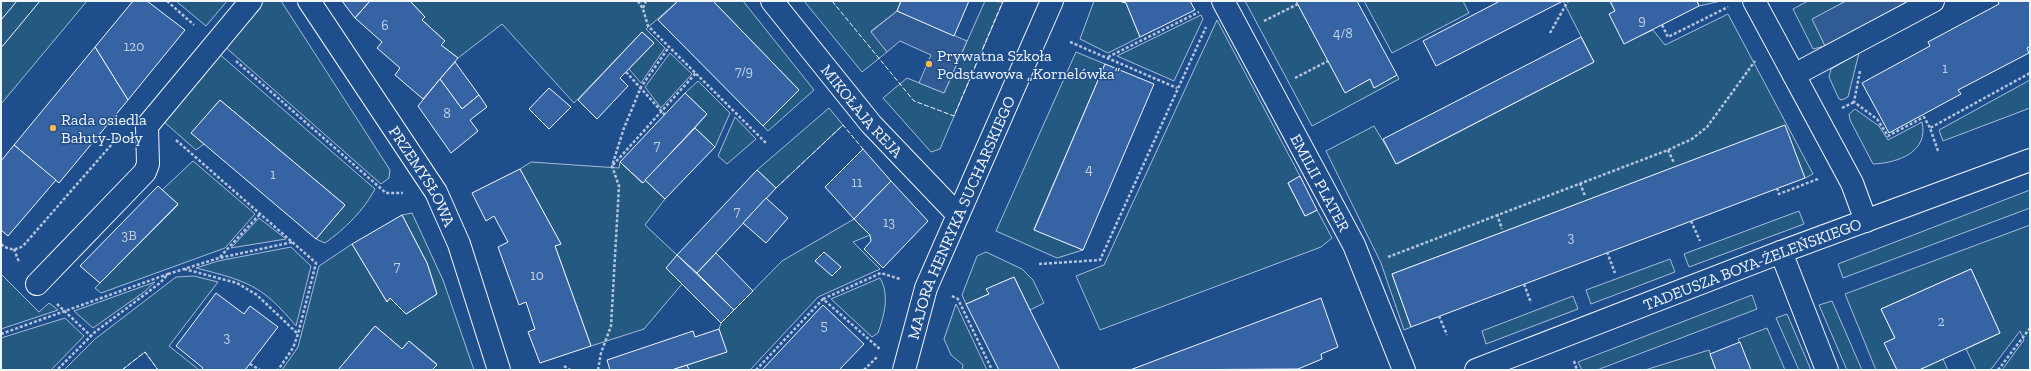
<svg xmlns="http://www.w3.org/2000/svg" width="2031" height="371" font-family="'Zilla Slab',serif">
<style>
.green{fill:#245a82;stroke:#a8bbd7}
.parking{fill:#305b95;stroke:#a8bbd7}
.building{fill:#3563a3;stroke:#f2f6ff}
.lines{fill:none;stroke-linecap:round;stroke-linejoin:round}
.minor-casing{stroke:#f2f6ff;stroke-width:24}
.path{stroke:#b3c4dc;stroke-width:2.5;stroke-dasharray:3 2;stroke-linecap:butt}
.minor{stroke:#1f4e8c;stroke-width:22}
.tram{stroke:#f2f6ff;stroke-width:1}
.fence{stroke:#f2f6ff;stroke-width:1;stroke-dasharray:5 2;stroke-linecap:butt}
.poi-dot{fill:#ffb74d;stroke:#1f4e8c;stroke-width:1.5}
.labels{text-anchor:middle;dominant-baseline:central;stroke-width:3;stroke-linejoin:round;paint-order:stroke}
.number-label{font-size:14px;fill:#c3d1e8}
.poi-label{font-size:16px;fill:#f2f6ff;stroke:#1f4e8c;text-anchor:start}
.street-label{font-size:16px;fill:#f2f6ff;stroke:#1f4e8c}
</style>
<rect width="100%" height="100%" fill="#1f4e8c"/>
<g class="green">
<polygon points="1,1 87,1 1,104"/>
<polygon points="176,1 227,1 206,26"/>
<polygon points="259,1 281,1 390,170 389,178 381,184 223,45"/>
<polygon points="410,1 678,1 646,29 665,48 641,83 629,69 654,43 642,32 574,103 502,24 458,58 441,45 445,41 422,20 425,17"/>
<polygon points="713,1 743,1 814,90 768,131 763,126 799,90"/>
<polygon points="804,1 901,1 897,11 871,31 887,52 862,72"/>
<polygon points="985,1 1003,2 940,149 931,152 883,98 907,78 944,93"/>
<polygon points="1094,1 1119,1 1126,3 1140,37 1108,53 1080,39"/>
<polygon points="1245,1 1296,1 1345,92 1370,79 1374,87 1397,75 1399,79 1312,126"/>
<polygon points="1364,1 1463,1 1469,13 1392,53"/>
<polygon points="1563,1 1610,1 1615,11 1624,43 1653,30 1665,45 1728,14 1813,174 1805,178 1784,126 1392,274 1411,327 1404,330 1381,263 1326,151 1374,126 1397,164 1594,62"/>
<polygon points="1697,1 1721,1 1699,6"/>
<polygon points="1808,1 1846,1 1813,19 1825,46 1813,49 1793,9"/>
<polygon points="1201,15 1203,19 1174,81 1117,56"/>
<polygon points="1217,20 1300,176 1288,183 1305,216 1317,210 1332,238 1321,247 1100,330 1076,276 1104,265"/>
<polygon points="1076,52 1105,64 1034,229 1083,250 1057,258 996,231"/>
<path d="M 218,53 L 375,189 C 364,210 345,229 325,243 L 316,239 L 345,205 L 220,100 L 192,133 L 204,144 L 196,150 L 163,121 Z"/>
<polygon points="670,53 692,74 661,108 645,87"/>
<polygon points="1859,53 1848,97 1842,100 1839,99 1829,77 1831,69"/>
<polygon points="2030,80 2030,108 1943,141 1939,130"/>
<polygon points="698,81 730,113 715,147 695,128 707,114 685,93"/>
<polygon points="829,108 843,125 776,188 757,170"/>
<path d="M 1855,109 L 1879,126 L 1888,140 L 1922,122 C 1929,152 1898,163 1873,164 L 1850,120 L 1849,114 Z"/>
<polygon points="735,117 756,139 727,164 718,156"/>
<polygon points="193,161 255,214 225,248 101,293 95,288 178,205 162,190"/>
<polygon points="531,162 619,168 620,162 642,183 645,180 665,199 645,225 677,255 682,284 644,329 591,346 555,246 561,244 520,169"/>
<polygon points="2030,190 2030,208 1843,278 1838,264"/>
<polygon points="1799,211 1804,224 1689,267 1684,254"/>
<polygon points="412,213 443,280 474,370 432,370 437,364 409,341 402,349 375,326 338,370 282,370 298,347 319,266 352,244 387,302 390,298 406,314 437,294 427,263 402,215"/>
<polygon points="259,218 286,239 231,248"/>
<polygon points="854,219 870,235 853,242 880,269 818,297 750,370 689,370 687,365 726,352 719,329 721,323 782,261"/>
<polygon points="2030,225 2030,370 2002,370 2024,340 2020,331 1992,368 1989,370 1976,370 1966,349 2000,333 1971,269 1881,309 1895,338 1885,343 1897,370 1876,370 1845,294"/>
<path d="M 291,247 L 311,266 L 296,326 C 262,285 247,281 196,268 L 218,261 Z"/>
<polygon points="986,252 1022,269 1033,280 1044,303 1030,310 1014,277 987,289 989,294 966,304 962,295 977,256"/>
<polygon points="1670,259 1675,272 1591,304 1586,290"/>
<polygon points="1,274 39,312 49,303 58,310 1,329"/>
<polygon points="194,276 218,282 169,346 198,369 197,370 158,370 145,352 122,370 64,370 95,339 176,277"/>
<path d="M 880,278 C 890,295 884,316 878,333 L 872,337 L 831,299 Z"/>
<polygon points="155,282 144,292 93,328 74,311"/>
<polygon points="1752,295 1757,309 1597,370 1582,370 1578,362"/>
<polygon points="1573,296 1578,309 1486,344 1482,331"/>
<polygon points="1832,301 1862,370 1847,370 1819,305"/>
<polygon points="956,304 987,370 962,370 963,365 951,355 944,339"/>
<polygon points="1787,314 1811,370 1799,370 1776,318"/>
<polygon points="65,318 84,336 51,370 1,370 1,338"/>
<polygon points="1767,328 1785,370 1751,370 1738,339"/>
<polygon points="1709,350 1716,370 1645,370"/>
<polygon points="1943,359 1948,370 1919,370"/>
</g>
<g class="parking">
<polygon points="1846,1 1910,1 1825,46 1812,19"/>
<polygon points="897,11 967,41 944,93 919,83 931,55 900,41 887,52 871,32"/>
</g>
<g class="building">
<polygon points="133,1 147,1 185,30 128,100 95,47"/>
<polygon points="342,1 370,1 355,18"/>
<polygon points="370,1 410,1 425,17 422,20 445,41 441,45 458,58 423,99 395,75 400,68 377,48 382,42 355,18"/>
<polygon points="678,1 713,1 799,90 763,126 658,20"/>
<polygon points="901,1 969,1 954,36 897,11"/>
<polygon points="1119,1 1190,1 1195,10 1140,37 1126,3"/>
<polygon points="1296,1 1357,1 1397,75 1374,88 1370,79 1345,93"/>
<polygon points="1500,1 1563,1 1436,66 1423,41"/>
<polygon points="1610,1 1697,1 1699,6 1624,44 1609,14 1615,11"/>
<polygon points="1998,1 2030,1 2030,46 2027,48 2029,53 1958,90 1961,94 1889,133 1862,83 1930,46 1928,42 1999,4"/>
<polygon points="642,32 654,43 620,78 628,86 597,119 578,100"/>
<polygon points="1581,37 1594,62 1396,164 1383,139"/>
<polygon points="95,47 128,100 59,183 14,145"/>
<polygon points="455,62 479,95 462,109 440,79"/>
<polygon points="1105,64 1154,84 1083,250 1034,230"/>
<polygon points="440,79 462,109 479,95 487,107 470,120 478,131 451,153 418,106"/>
<polygon points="549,88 571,107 549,129 529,109"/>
<polygon points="685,93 707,114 643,183 620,162"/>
<polygon points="220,100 345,205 316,239 191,133"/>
<polygon points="1785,125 1805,178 1411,327 1392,274"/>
<polygon points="695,128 715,147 665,199 645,180"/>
<polygon points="14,145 56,180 8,236 1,230 1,161"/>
<polygon points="863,149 891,181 854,219 825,187"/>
<polygon points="520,169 561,244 555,246 591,346 540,363 528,332 535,329 526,302 519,305 498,247 508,242 494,216 486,221 472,193"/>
<polygon points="757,170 776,188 697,273 677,255"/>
<polygon points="1300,176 1317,210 1305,216 1288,183"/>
<polygon points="891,181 928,221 883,268 864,249 871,241 870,235 854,219"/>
<polygon points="158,186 178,204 100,283 80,266"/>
<polygon points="766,198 788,218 766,243 743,223"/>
<polygon points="402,215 427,263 437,294 406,314 390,298 387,302 352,244"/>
<polygon points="824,252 841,267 832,276 815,261"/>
<polygon points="716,253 753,291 734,310 697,273"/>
<polygon points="677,255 734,310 721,323 666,268"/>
<polygon points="1971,269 2000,333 1919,370 1897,370 1884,343 1895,338 1881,309"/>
<polygon points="1014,277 1030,310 1060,370 999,370 966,304 989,294 986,289"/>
<polygon points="216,293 244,314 250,306 278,327 245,370 201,370 203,368 176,346"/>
<polygon points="1321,298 1338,347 1321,354 1322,359 1298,369 1130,370"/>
<polygon points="823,305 864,344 839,370 762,370"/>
<polygon points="375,326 402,349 409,341 437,365 432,370 338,370"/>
<polygon points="719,329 727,352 672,370 610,370 607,360 693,331 695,337"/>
<polygon points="1740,342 1751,370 1716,370 1710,354"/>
<polygon points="687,365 689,370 672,370"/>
</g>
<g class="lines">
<defs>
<g id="minor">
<path id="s1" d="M 309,1 L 436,192 L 459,244 L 499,370"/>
<path id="s2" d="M 772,1 L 871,124 L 958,215"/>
<path id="s3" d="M 1223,1 L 1354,245 L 1404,370"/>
<polyline points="1754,1 1852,183 1866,221"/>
<polyline points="1794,75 1933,1"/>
<polyline points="1781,252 1827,370"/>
<polyline points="37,284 145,172 148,164 147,126 251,1"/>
<path id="s4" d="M 904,370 L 926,288 L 1052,1"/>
<path id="s5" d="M 1476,370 L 1781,252 L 2030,160"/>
</g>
</defs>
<use href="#minor" class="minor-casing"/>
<g class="path">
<polyline points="167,1 194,25"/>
<polyline points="638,1 643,9 648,26 766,143"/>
<polyline points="643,8 646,1"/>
<polyline points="1264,21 1298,4"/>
<polyline points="1662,25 1668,37 1728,7"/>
<polyline points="1550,33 1568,1"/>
<polyline points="1070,42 1177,88"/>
<polyline points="1108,57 1199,12"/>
<polyline points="236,61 386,193 403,193"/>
<polyline points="1860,71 1854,102 1877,119 1888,136 1924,117 1930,128"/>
<polyline points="626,72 665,115"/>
<polyline points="1295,78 1328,61"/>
<polyline points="1842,108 1854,102"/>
<polyline points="176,140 316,263 298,334"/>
<polyline points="1668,150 1674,163"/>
<polyline points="1938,151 1930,128 2030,73"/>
<polyline points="613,165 696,73"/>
<polyline points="1580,183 1585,196"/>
<polyline points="1777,188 1779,194 1818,179"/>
<polyline points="1497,214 1502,229"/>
<polyline points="1691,221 1700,241"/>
<path d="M 1,244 C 8,250 15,251 23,246 L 119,136"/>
<polyline points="14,249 19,262"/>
<polyline points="1607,252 1615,273"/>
<polyline points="220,257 260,214"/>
<polyline points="1388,257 1668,150 1692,139 1707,127 1755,61"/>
<polyline points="1039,264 1100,260 1206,27"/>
<polyline points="184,269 237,283 257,295 298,334 293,348 278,370"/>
<polyline points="168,274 219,258 293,242"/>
<polyline points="1524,284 1531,303"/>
<polyline points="952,296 958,299 992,370"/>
<polyline points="823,299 881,273 900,279"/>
<polyline points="57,304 91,336"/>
<polyline points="1439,316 1447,335"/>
<polyline points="1,334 168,274 160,283 95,332 57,370"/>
<polyline points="1574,361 1577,370"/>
<polyline points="250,364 260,370"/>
<polyline points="564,366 570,370"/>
<polyline points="598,370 601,353 611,326 619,186 612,166 624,128 641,87 669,47"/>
<polyline points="756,370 823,299 881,350"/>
<polyline points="864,370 878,356"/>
<polyline points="1998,370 2030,328"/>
</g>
<use href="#minor" class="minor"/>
<g class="tram">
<polyline points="1,20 17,1"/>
<polyline points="1,48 40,1"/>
</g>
<g class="fence">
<polyline points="832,1 914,101 954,116 1003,1"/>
<polyline points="776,188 843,125 863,149"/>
<polyline points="122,370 145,352 158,370"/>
</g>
</g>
<g class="poi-dot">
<circle cx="929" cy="64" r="4"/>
<circle cx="53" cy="128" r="4"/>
</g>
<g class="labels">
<g class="number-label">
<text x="1642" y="20">9</text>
<text x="385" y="25">6</text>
<text x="1343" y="33">4/8</text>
<text x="134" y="46">120</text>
<text x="1945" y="68">1</text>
<text x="744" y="71">7/9</text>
<text x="447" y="113">8</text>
<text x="657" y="145">7</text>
<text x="1089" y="169">4</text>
<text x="273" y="174">1</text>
<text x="857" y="182">11</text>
<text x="737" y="211">7</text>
<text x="889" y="222">13</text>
<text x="129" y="235">3B</text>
<text x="1571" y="237">3</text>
<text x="397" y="266">7</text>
<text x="537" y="275">10</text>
<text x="1941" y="321">2</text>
<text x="824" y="325">5</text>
<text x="227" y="337">3</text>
</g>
<g class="poi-label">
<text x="937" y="55">Prywatna Szkoła<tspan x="937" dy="18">Podstawowa „Kornelówka”</tspan></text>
<text x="61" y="119">Rada osiedla<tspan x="61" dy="18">Bałuty-Doły</tspan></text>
</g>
<g class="street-label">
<text stroke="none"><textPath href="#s2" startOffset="142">MIKOŁAJA REJA</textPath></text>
<text stroke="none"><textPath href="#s1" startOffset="209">PRZEMYSŁOWA</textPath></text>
<text stroke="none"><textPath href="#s3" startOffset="206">EMILII PLATER</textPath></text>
<text stroke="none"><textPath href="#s4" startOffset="163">MAJORA HENRYKA SUCHARSKIEGO</textPath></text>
<text stroke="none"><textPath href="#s5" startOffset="296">TADEUSZA BOYA-ŻELEŃSKIEGO</textPath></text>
</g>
</g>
<rect width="2031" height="371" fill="none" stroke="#f2f6ff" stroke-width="4"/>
</svg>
